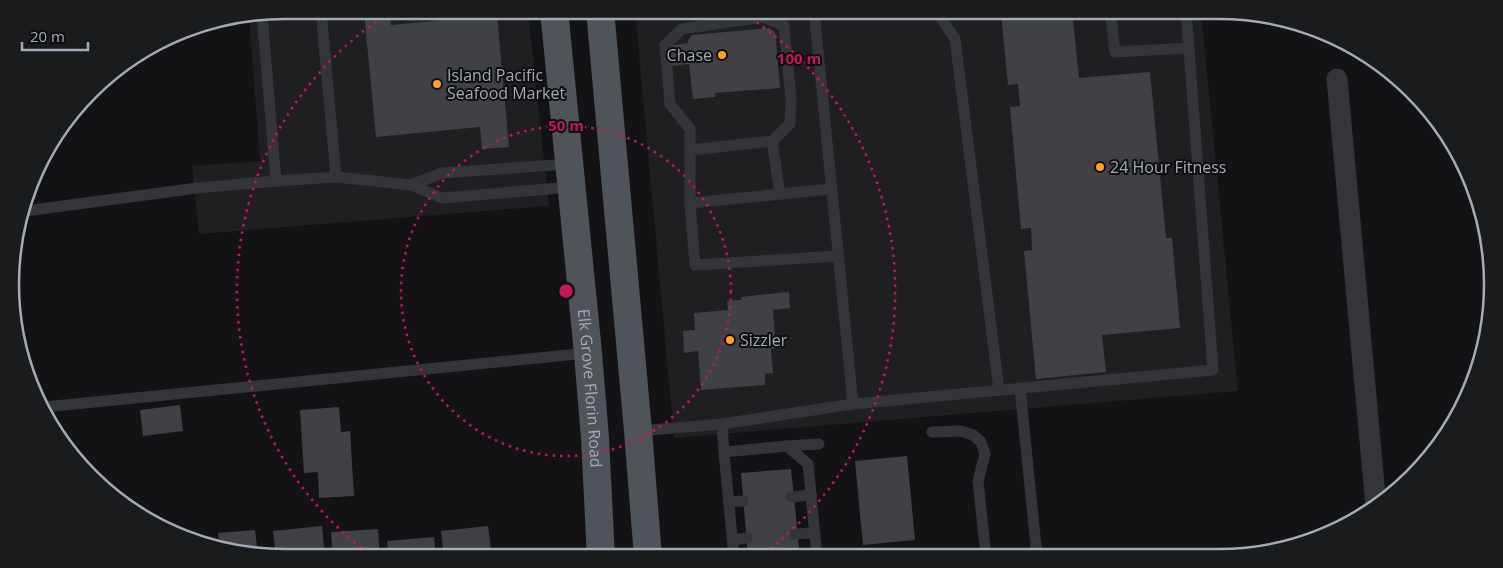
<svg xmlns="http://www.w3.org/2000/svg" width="1503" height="568" font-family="'Open Sans',sans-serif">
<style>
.built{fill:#1f1f22}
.building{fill:#3f4145}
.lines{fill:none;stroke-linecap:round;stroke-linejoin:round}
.lane{stroke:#34353a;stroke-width:11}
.street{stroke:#34353a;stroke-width:21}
.primary{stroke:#4f535a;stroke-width:28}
.ring{fill:none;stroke:#c2185b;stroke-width:2.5;stroke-dasharray:2.5 5}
.poi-dot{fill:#ffa221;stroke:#0e0e10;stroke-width:2}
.labels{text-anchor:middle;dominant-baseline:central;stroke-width:4;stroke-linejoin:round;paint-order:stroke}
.poi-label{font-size:16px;fill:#a3abb7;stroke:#0e0e10;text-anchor:start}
.street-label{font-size:16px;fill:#a3abb7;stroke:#0e0e10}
.rim{fill:none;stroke:#a3abb7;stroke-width:2.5}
.centre{fill:#c2185b;stroke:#0e0e10;stroke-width:2.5}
.ring-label{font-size:15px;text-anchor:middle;font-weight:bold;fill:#c2185b;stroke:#0e0e10;stroke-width:4;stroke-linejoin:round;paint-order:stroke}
</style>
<rect width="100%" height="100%" fill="#131315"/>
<g class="built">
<polygon points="284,10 528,10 549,206 199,234 192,166 260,161 249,16"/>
<polygon points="635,10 1201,10 1238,391 674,438"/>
</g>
<g class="building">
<polygon points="390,10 391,25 497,15 509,147 482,149 480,127 376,137 364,12"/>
<polygon points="980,10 1072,10 1079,78 1150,72 1166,238 1172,238 1180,328 1102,335 1106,372 1036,379 1024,251 1032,250 1031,228 1021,229 1010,107 1020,106 1018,84 1008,85 1001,14 980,16"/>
<polygon points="769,28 775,32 780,88 715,93 715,97 693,99 689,64 669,66 667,46 688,43 688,40 692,35"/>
<polygon points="789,292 790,308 773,310 776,348 771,349 773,373 765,374 765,385 701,390 698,351 684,353 683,331 695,330 694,313 728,310 727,301 741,300 741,297"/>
<polygon points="180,405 183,431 143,436 140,410"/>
<polygon points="339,407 341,432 350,431 354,496 319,498 318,472 304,473 300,410"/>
<polygon points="907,456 915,540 863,545 855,461"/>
<polygon points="791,469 800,557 748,557 741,473"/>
<polygon points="322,526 325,558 276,557 273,531"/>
<polygon points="488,526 492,557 444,558 441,531"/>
<polygon points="378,529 380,558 333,558 331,532"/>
<polygon points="255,530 258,555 220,550 218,533"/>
<polygon points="434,537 436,558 389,558 387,541"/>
<polygon points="212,539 212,548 195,540"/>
</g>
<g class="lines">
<g class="lane">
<polyline points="321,10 336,177"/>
<polyline points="814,10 853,404"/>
<polyline points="936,10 955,39 999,390"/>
<polyline points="1110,10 1115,52 1189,48"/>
<polyline points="262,14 276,181 336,177 411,185"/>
<polyline points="690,150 690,129 670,104 665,45 682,29 764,17 784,26 791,99 790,124 772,141"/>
<polyline points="569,164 442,173 411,185 442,198 571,187"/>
<polyline points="780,194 772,141 690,150 690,203 695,265 838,256"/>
<polyline points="690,203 831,189"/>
<polyline points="25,211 197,188 276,181"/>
<polyline points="1020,388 1037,556"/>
<polyline points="44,407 588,353"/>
<polyline points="722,424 724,452 787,446 808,464 817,557"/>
<polyline points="638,431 722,424 853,404 1213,370 1186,10"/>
<polyline points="932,432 961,431 973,435 981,442 985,454 978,481 986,556"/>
<polyline points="787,446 819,444"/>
<polyline points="724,452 734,557"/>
<polyline points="791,497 811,495"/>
<polyline points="729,502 743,501"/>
<polyline points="794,534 815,533"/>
<polyline points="733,540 747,538"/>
</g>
<polyline class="street" points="1337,79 1376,506"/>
<g class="primary">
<path id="s1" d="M 554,10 L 588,353 L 595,438 L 601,557"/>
<polyline points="600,10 638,431 648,557"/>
</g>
</g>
<g class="ring">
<circle cx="566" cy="291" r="165"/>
<path d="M373 557A329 329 0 0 1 394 10M738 10A329 329 0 0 1 762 555"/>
</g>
<g class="poi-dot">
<circle cx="722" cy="55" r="5"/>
<circle cx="437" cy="84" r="5"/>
<circle cx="1100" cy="167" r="5"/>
<circle cx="730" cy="340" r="5"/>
</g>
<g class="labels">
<g class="poi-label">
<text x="712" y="55" text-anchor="end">Chase</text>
<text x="447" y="75">Island Pacific<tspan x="447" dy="18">Seafood Market</tspan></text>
<text x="1110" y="167">24 Hour Fitness</text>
<text x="740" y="340">Sizzler</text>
</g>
<g class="street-label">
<text stroke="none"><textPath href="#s1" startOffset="380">Elk Grove Florin Road</textPath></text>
</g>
</g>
<path d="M0 0H1503V568H0ZM284 19H1219A265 265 0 0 1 1484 284V284A265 265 0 0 1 1219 549H284A265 265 0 0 1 19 284V284A265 265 0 0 1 284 19Z" fill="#1a1b1d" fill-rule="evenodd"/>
<path class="rim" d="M284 19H1219A265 265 0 0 1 1484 284V284A265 265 0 0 1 1219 549H284A265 265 0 0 1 19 284V284A265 265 0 0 1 284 19Z"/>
<circle cx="566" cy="291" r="8" class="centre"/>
<g class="ring-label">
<text x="799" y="64">100 m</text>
<text x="566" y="131">50 m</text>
</g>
<path d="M22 42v8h66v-8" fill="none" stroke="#a3abb7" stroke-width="2.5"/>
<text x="30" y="42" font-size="15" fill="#a3abb7" stroke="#0e0e10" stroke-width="4" paint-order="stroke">20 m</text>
</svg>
